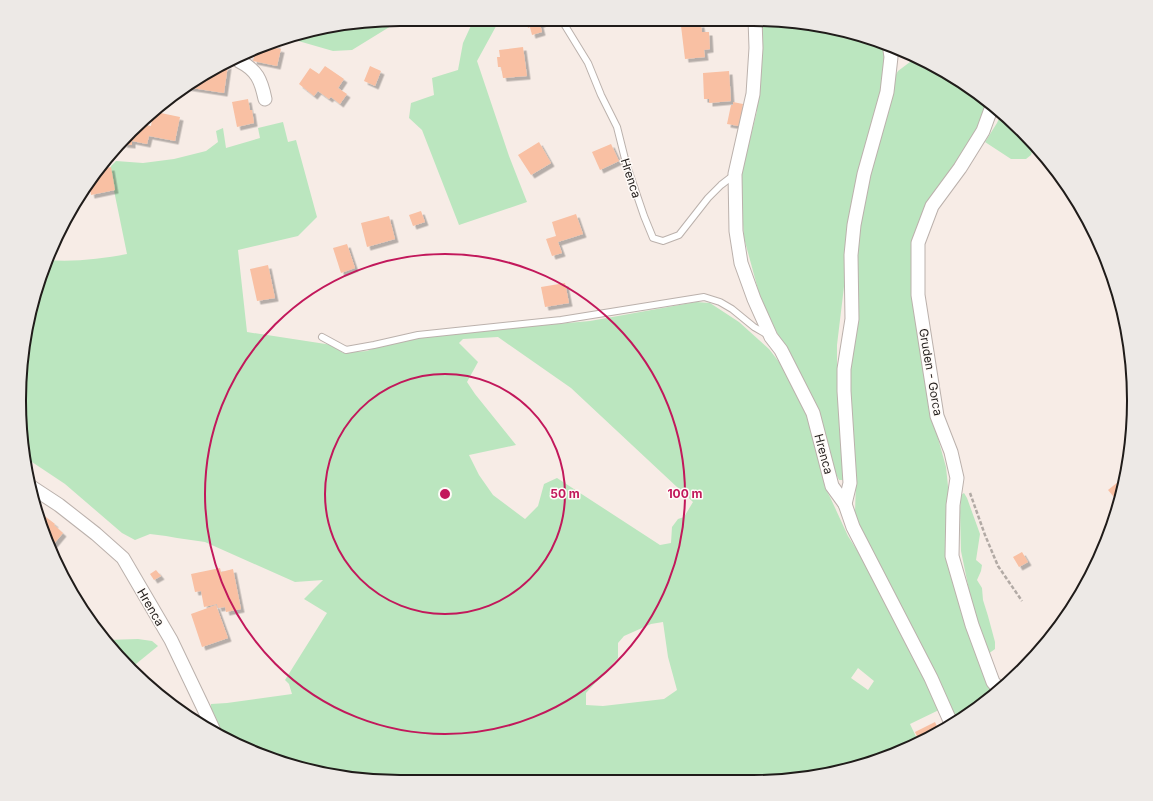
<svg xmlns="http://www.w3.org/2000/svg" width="1153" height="801" font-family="Inter,sans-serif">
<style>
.green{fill:#bbe6bf;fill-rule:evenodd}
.building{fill:#f9c0a3;filter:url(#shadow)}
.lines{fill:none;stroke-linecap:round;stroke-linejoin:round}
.lane-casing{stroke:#bbb1ac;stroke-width:8}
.street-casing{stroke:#bbb1ac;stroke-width:15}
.path{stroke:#b2aaa5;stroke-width:2.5;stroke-dasharray:4 2;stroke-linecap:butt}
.lane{stroke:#fff;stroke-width:6}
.street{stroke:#fff;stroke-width:13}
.ring{fill:none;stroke:#c2185b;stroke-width:2}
.labels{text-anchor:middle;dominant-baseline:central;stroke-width:3;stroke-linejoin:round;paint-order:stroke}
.street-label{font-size:12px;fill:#201c1a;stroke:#fffbf8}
.rim{fill:none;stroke:#201c1a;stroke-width:2}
.centre{fill:#c2185b;stroke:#fffbf8;stroke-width:2}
.ring-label{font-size:12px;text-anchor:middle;font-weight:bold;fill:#c2185b;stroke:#fffbf8;stroke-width:3;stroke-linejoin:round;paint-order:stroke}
</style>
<defs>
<filter id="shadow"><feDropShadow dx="3.5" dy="3.5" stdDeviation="0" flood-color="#0004"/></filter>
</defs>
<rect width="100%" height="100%" fill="#f7ece6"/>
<g class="green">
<polygon points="400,19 391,26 352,50 333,51 288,38 302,32"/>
<polygon points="474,19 500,19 477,61 509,156 527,202 459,225 422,130 409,118 411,103 434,95 432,78 458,70 463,43"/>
<polygon points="763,20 827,26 885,48 886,76 852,220 837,345 837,380 842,416 845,480 839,480 833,468 786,351 766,310 759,293 744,238 741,196 742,171 757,111 757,105 763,47 762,21"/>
<polygon points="914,59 943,70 988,107 971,142 918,233 934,424 946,467 949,496 949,563 997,692 955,720 861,533 855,512 856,483 848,359 860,221 894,78 898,71"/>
<polygon points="1000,116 1032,143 1033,148 1031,155 1026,159 1011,159 985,142 997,123"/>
<path d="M 283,122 L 288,142 L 296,140 L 317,217 L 298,236 L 238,250 L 247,332 L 332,345 L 343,353 L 367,351 L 387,343 L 454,333 L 590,321 L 696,302 L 710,303 L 739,322 L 769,349 L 783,367 L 806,412 L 818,452 L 825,488 L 830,497 L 848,536 L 877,582 L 941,709 L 910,724 L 919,743 L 803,779 L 376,781 L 302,769 L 232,743 L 222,736 L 211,715 L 211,704 L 227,703 L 292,694 L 289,684 L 285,680 L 327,613 L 304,599 L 323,580 L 295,582 L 205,542 L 177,538 L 166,536 L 150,534 L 135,540 L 122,533 L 65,484 L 26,458 L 23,367 L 26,359 L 22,355 L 22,351 L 47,260 C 74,262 101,259 127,254 L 110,171 L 111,166 L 116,161 L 143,163 L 174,159 L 206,151 L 218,142 L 216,131 L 223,128 L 226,148 L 260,138 L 258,128 ZM 498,337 L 571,388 L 693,502 L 684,517 L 678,519 L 672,527 L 671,543 L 660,545 L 557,478 L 544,484 L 538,506 L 525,519 L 493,495 L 479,475 L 469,455 L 516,445 L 475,394 L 467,382 L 478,362 L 459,343 L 463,339 ZM 663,622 L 668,657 L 677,690 L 664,699 L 603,706 L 586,705 L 586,693 L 618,658 L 618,643 L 624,636 L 651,624 ZM 858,668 L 874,681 L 868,690 L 851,678 Z"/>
<polygon points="964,493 967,498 980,534 976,560 982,565 981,571 977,580 982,588 983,600 988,616 995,642 995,649 988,654 972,605 961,551 960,512 961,495"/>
<polygon points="138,639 152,641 158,646 131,668 114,652 106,640"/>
</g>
<g class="building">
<polygon points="526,19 541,19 542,24 540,24 542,32 532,35 530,27 528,28"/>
<polygon points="701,24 702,32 709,32 710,49 704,50 705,57 685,59 681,26"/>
<polygon points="276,44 277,44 276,48 281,49 277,66 253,61 254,57 248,56"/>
<polygon points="523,47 527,76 503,78 501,67 498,67 497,57 500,57 499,50"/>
<polygon points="228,65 224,93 185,87 189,83"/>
<polygon points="325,66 344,79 338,88 347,94 340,104 331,97 329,99 318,91 314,96 299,84 310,68 319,74"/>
<polygon points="370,66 381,71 375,86 364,81"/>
<polygon points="729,71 731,101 709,103 709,99 704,99 703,73"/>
<polygon points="248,99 250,110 252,110 254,123 237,127 232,102"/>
<polygon points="733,102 743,104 739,126 727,124 731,105 733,105"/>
<polygon points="156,112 180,117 175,141 149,136 147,144 132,141 132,145 123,144 126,138 142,124 151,126 153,114"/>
<polygon points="539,142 551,163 531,175 518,155"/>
<polygon points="611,144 619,161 600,170 592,152"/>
<polygon points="111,167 115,190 91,195 90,188 101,169"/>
<polygon points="421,211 425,222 413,226 409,215"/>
<polygon points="576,214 583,234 558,242 562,253 552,256 546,239 556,236 552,222"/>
<polygon points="389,216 395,239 367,247 361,223"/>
<polygon points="347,244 355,268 341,273 333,248"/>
<polygon points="268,265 275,298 257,301 250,269"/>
<polygon points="565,283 569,303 545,307 541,287"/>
<polygon points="1118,482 1123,488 1121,499 1119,503 1108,490"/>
<polygon points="38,511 55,524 54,525 63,533 53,545 49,542"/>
<polygon points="1022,552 1028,562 1019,567 1013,557"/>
<polygon points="220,568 221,572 233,569 241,609 226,612 225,607 218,608 217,604 204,607 201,591 195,592 191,574"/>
<polygon points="156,570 161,576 154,580 150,574"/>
<polygon points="216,605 228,638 202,647 191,614"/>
<polygon points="935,722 939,731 920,743 915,732"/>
</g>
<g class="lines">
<defs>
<g id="lane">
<polyline points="561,19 588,63 601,95 617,127 626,163 644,216 653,238 663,241 679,235 708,198 721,185 734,175"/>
<polyline points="322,337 346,350 374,345 418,335 561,320 704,297 720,302 732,309 754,327 768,335"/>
</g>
<g id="street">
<polyline points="755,19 756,48 753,94 735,174 736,231 741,263 754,299 771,337 781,350 813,413 832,486 845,504 853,527 931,678 951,723"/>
<path d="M 239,61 C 257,70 261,80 265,99"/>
<polyline points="991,109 983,131 960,168 932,206 918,243 918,295 937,416 951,452 957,478 953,505 952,556 972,625 993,682 1000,690"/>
<polyline points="30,486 59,505 96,534 123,558 171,640 203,707 214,731"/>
<polyline points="845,504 850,483 844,391 844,369 852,319 851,255 854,225 864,174 887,92 891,57 890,50"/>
</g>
</defs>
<use href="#lane" class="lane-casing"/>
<use href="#street" class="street-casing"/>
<polyline class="path" points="970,493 985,535 998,566 1022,601"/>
<use href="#lane" class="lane"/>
<use href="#street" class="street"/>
</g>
<g class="ring">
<circle cx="445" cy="494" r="120"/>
<circle cx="445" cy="494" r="240"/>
</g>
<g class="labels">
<g class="street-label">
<text transform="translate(631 178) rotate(72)">Hrenca</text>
<text transform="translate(931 372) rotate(80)">Gruden - Gorca</text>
<text transform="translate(824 454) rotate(75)">Hrenca</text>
<text transform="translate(151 607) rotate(60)">Hrenca</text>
</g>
</g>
<path d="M0 0H1153V801H0ZM400 26H753A374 374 0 0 1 1127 400V401A374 374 0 0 1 753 775H400A374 374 0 0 1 26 401V400A374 374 0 0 1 400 26Z" fill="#ede9e6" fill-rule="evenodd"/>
<path class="rim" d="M400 26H753A374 374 0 0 1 1127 400V401A374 374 0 0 1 753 775H400A374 374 0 0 1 26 401V400A374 374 0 0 1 400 26Z"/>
<circle cx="445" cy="494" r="6" class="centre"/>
<g class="ring-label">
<text x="565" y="498">50 m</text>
<text x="685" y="498">100 m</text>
</g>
</svg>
